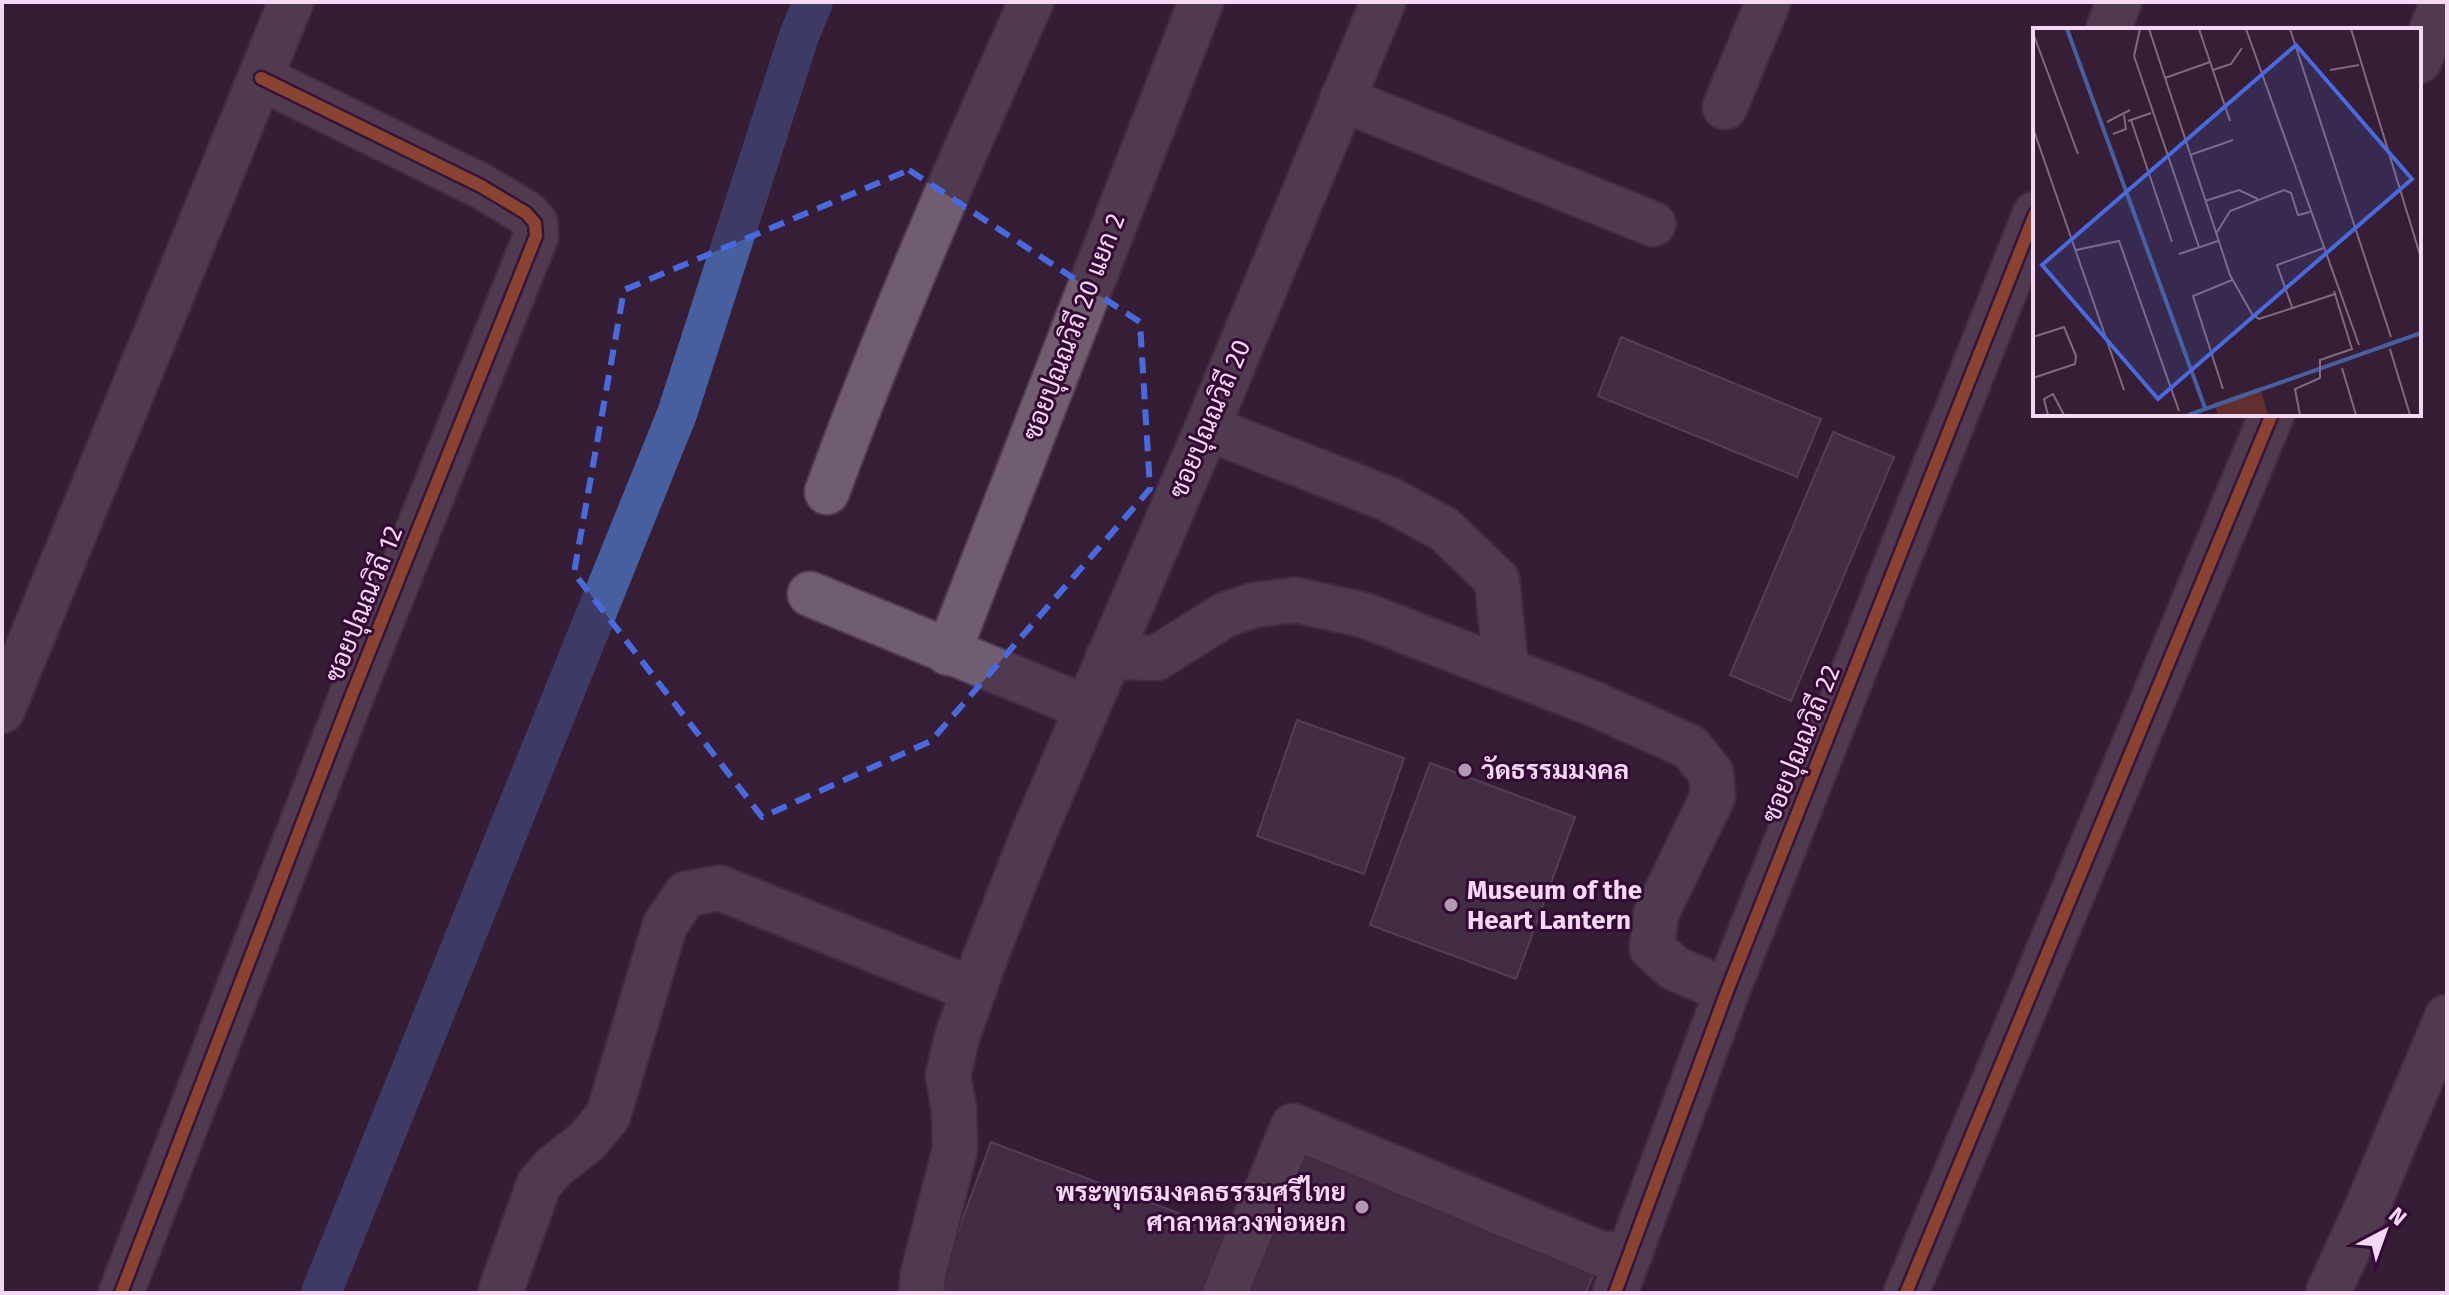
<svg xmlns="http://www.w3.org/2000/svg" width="2449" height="1295" font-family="'Fira Sans',Sarabun,sans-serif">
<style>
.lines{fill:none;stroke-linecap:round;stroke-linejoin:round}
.canal{stroke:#475e9f;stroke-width:40}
.building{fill:#504056;stroke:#77677e;stroke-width:2}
.minor-casing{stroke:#503c50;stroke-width:48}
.minor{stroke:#705d70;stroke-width:44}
.cycleway-casing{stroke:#350936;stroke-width:17}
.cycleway{stroke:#ef722f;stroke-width:12}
.marked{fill:none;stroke:#486ade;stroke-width:6;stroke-dasharray:16 10;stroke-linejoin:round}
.poi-dot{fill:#b298b2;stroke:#350936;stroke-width:3}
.labels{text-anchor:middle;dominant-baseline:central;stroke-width:6;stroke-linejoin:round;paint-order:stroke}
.street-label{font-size:26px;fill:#f5d9f4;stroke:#350936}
.poi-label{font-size:26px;font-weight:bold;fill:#f5d9f4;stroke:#350936;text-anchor:start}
.inset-river{fill:none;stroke:#475e9f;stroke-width:4}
.inset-road{fill:none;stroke:#826982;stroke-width:2}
.view{fill:#486ade;fill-opacity:0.15;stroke:#486ade;stroke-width:4}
.inset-edge{fill:none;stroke:#f5d9f4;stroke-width:4}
</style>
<rect width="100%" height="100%" fill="#361e36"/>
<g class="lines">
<polyline class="canal" points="321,1293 677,414 799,36 813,2"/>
</g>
<g class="building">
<polygon points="1621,337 1821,419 1797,477 1598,396"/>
<polygon points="1833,432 1894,457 1791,701 1730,675"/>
<polygon points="1297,720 1404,758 1364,874 1257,836"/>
<polygon points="1430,763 1575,817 1516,979 1370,925"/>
<polygon points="991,1142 1226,1231 1203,1293 950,1293 937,1288"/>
<polygon points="1299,1148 1597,1266 1586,1293 1242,1293"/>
</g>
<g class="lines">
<defs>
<g id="minor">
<polyline points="2108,30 2119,2"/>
<polyline points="2419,61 2443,2"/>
<polyline points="1342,99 1653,224"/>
<polyline points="1725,107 1768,2"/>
<polyline points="1207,428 1388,499 1444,529 1497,580 1506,670"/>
<path d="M 827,492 C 888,326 959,164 1031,2"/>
<polyline points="810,594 1087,708"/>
<polyline points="948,653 1201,2"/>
<polyline points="1108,657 1156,658 1225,615 1254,605 1295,600 1364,615 1594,704 1690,747 1711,773 1713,796 1656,914 1652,948 1674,968 1727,991"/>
<polyline points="2,711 291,2"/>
<polyline points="121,1293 351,697 536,236 535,223 526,213 481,186 261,78"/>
<polyline points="500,1293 539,1184 554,1167 587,1141 608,1116 665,925 686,894 720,888 974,990"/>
<polyline points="921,1293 923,1274 955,1149 954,1109 948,1076 957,1037 986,955 1033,835 1207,428 1383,2"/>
<polyline points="1225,1293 1293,1126 1601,1254 1630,1254"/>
<polyline points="1615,1293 1727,991 2035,214"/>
<polyline points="1906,1293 2272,414"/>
<polyline points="2328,1293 2366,1210 2447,1017"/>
</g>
</defs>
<use href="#minor" class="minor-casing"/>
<use href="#minor" class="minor"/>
<defs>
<g id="cycleway">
<polyline points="121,1293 351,697 536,236 535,223 526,213 481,186 261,78"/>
<polyline points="1615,1293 1727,991 2035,214"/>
<polyline points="1906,1293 2272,414"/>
</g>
</defs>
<use href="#cycleway" class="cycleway-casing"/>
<use href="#cycleway" class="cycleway"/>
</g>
<path d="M0 0H2449V1295H0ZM 909,170 L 1140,322 L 1150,489 L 931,741 L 762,817 L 574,573 L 624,290 Z" fill="#361e36" fill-opacity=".55" fill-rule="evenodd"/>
<path class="marked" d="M 909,170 L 1140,322 L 1150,489 L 931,741 L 762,817 L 574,573 L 624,290 Z"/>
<g class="poi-dot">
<circle cx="1465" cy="770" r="8"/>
<circle cx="1451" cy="905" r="8"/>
<circle cx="1362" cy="1207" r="8"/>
</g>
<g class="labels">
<g class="street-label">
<text transform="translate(1074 327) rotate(-69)">ซอยปุณณวิถี 20 แยก 2</text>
<text transform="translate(1210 419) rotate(-67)">ซอยปุณณวิถี 20</text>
<text transform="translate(364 604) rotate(-68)">ซอยปุณณวิถี 12</text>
<text transform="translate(1801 744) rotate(-68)">ซอยปุณณวิถี 22</text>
</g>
<g class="poi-label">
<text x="1481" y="770">วัดธรรมมงคล</text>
<text x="1467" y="890">Museum of the<tspan x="1467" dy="30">Heart Lantern</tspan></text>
<text x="1346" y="1192" text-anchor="end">พระพุทธมงคลธรรมศรีไทย<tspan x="1346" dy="30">ศาลาหลวงพ่อหยก</tspan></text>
</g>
</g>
<g transform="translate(2033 28)">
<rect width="388" height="388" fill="#361e36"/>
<path d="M 227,359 L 235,387 L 185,387 L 181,375 Z" fill="#612f2f"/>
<path class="inset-river" d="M 34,1 L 172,380M 155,387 L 388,305"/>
<path class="inset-road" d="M 107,1 L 101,28 L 166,219M 116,1 L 197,247 L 219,286 L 226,291 L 302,266M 166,1 L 197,93M 213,1 L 326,317M 257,1 L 358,309M 318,1 L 388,230M 0,5 L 45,126M 180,42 L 198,36 L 209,20M 297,42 L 326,37M 132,50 L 177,34M 98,92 L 139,214M 95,93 L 118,85M 74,94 L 97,82M 0,100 L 91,362M 80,106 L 93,101 L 91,87M 157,127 L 200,112M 172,173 L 206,162 L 225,171M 183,206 L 197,183 L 251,162 L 258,165 L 265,187 L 277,184M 43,222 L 86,213 L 146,383M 146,226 L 185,213M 259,279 L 244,237 L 291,220M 0,309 L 31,299 L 43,328 L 42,336 L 0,350M 357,321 L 377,387M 309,340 L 323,387M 190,361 L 160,268 L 199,252M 15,387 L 11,371 L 20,366 L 31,387M 267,387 L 262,361 L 287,350 L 287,332 L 319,321 L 301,263"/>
<path class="view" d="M 263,17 L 379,151 L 125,371 L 9,237 Z"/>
<rect width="388" height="388" class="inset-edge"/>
</g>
<rect width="2449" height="1295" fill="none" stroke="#f5d9f4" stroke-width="8"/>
<g transform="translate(2385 1231) rotate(41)" stroke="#350936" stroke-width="6" paint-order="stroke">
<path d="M0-6L14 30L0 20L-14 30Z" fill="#f5d9f4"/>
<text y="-12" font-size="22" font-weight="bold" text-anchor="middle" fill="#f5d9f4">N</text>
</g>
</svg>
